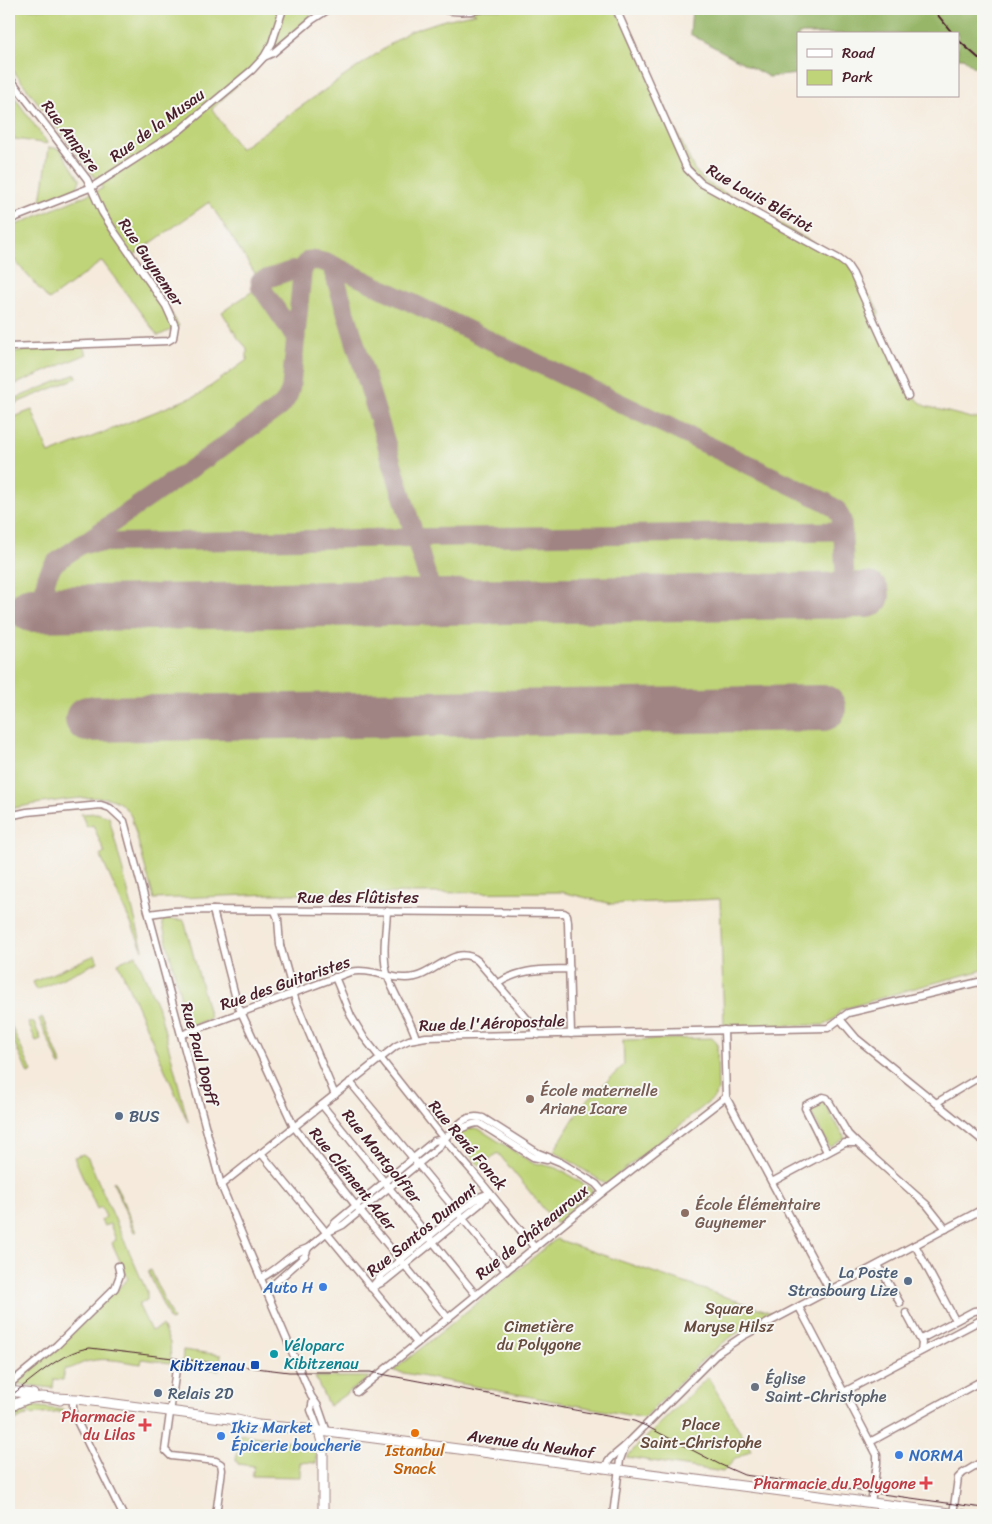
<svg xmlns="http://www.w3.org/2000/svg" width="992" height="1524" font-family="Sriracha,sans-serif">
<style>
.green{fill:#bfd478;stroke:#847a52}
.forest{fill:#97b668;stroke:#706a4a}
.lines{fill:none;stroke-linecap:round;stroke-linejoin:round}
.taxiway{stroke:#a08483;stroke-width:19}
.runway{stroke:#a08483;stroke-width:46}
.minor-casing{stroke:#a08483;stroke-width:9}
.tertiary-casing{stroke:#a08483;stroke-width:11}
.minor{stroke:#fff;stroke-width:6}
.tertiary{stroke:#fff;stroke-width:9}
.tram{stroke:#4a1f2b;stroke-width:1}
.rail{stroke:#4a1f2b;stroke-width:2}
.education-dot{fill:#8d6e63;stroke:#f6f6f2;stroke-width:2}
.service-dot{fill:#5c6f8a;stroke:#f6f6f2;stroke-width:2}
.shop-dot{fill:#3f7fe0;stroke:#f6f6f2;stroke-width:2}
.culture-dot{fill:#0f9aa8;stroke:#f6f6f2;stroke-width:2}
.transit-dot{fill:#1a4fb4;stroke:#f6f6f2;stroke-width:2}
.worship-dot{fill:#6b7280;stroke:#f6f6f2;stroke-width:2}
.health-dot{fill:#e0444e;stroke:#f6f6f2;stroke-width:2}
.food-dot{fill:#e8710a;stroke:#f6f6f2;stroke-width:2}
.labels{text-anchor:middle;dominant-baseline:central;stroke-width:4;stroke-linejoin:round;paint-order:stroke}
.street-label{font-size:16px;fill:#4a1f2b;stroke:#f6f6f2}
.education-label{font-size:16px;fill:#785e54;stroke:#f6f6f2;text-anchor:start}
.service-label{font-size:16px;fill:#4e5e75;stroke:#f6f6f2;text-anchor:start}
.shop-label{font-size:16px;fill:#366cbe;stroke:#f6f6f2;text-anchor:start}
.park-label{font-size:16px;fill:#674c3e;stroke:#f6f6f2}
.culture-label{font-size:16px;fill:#0d838f;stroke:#f6f6f2;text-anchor:start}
.transit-label{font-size:16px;fill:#164399;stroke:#f6f6f2;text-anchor:end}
.worship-label{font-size:16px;fill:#5b616d;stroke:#f6f6f2;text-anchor:start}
.health-label{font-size:16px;fill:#be3a42;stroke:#f6f6f2;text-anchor:end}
.food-label{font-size:16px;fill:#c56008;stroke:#f6f6f2}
</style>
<rect width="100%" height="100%" fill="#f6f6f2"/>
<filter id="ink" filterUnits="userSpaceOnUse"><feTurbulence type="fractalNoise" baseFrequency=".02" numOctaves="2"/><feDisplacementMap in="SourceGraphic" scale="10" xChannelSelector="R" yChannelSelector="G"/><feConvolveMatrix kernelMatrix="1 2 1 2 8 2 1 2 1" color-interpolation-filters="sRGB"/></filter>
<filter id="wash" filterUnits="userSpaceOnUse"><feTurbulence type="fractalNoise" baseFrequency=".0096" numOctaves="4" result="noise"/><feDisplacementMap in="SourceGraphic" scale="20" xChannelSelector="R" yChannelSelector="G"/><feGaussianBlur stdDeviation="1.12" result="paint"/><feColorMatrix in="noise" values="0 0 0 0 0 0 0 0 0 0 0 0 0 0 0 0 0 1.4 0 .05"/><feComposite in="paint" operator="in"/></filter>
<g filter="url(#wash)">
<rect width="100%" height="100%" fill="#f5eadb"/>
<g class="green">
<path d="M 9,9 L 324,9 L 312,14 L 212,109 L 240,149 L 408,32 L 441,21 L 476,13 L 462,9 L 613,9 L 628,27 L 694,169 L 706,182 L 849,263 L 864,291 L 872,298 L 879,313 L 877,322 L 913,396 L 925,406 L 971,418 L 983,418 L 983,970 L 911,989 L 841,1010 L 834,1019 L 824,1025 L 724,1026 L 720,899 L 612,904 L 562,892 L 272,894 L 154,899 L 131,816 C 127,810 122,803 114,800 C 98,792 29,805 9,809 L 9,419 L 32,410 L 49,454 L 200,394 L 247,360 L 247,348 L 238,338 L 222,312 L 260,286 L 260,281 L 209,202 L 134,255 L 151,279 L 179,326 L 158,336 L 102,261 L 49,300 L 9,254 L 9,228 L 103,188 L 9,65 Z"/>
<polygon points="9,94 13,95 48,144 9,138"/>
<polygon points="49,147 60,149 80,180 76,190 41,202"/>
<polygon points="79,341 87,354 9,387 9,370 14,366 9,360 9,352 55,348"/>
<polygon points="76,374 77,378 9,406 9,401"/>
<polygon points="97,813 109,817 143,950 100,855 105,853 93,825 87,827 81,814"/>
<polygon points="164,919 184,920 210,1018 188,1027 162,922"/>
<polygon points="95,955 98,962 37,990 33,982"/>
<polygon points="136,955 160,1013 188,1122 118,963"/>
<polygon points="42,1017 62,1065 60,1066 39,1019"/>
<polygon points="9,1021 32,1072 28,1074 9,1030"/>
<polygon points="33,1021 41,1039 36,1041 28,1023"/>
<polygon points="712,1038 717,1043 718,1090 714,1098 606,1184 554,1151 582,1105 624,1065 623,1040"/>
<polygon points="821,1102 823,1102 845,1138 831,1147 829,1146 809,1109"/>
<path d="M 474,1128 L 479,1129 L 531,1162 L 557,1168 L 592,1189 L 593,1195 C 576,1200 569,1214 556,1224 L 498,1153 L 480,1166 L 457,1139 L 457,1136 L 467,1129 Z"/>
<path d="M 83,1154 L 88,1158 L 147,1292 L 147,1300 L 138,1304 L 151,1331 L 162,1326 L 170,1343 L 171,1363 L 142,1359 L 141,1364 C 125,1362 106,1357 90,1361 C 81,1362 72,1370 64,1369 L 63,1380 L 54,1379 L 53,1388 L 15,1384 L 16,1382 L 128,1279 L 112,1243 L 116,1240 L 110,1224 L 104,1226 L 101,1220 L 106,1217 L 101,1207 L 97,1209 L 74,1157 Z"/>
<polygon points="114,1181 136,1232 134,1232 113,1182"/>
<path d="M 556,1239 L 773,1313 C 756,1322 738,1331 723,1343 C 694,1365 670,1393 644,1418 L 393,1371 Z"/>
<polygon points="151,1270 173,1320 170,1321 148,1271"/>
<polygon points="183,1350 221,1355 219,1370 182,1365"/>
<polygon points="315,1377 370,1377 329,1406"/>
<polygon points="708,1377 751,1450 734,1460 723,1472 626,1457"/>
<polygon points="32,1406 64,1410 65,1412 30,1415 26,1408"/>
<polygon points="24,1409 27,1416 22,1417 9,1425 9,1419"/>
<polygon points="240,1434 301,1443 316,1449 316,1463 300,1462 300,1477 252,1476 254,1466 238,1464 236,1459"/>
</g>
<polygon class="forest" points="692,9 983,9 983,74 963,58 958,58 958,34 798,34 798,74 769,77 690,34"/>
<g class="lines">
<g class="taxiway">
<polyline points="331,264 435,602"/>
<polyline points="300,271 309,260 319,261 331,264 826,502 837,510 842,520 846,595"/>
<polyline points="260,286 296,338"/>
<polyline points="83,543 843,531"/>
<path d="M 45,609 C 45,589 42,578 56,562 L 276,410 C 285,403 289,397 291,386 L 302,275 L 300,271 L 293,270 L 260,281"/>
</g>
<g class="runway">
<polyline points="32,609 867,595"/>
<polyline points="88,719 823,708"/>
</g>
</g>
</g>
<g filter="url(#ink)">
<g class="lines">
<defs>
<g id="minor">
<path d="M 441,9 C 456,13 468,12 482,9"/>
<polyline points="616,9 687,169 701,183 839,259 847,265 853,274 908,396"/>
<polyline points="264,57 273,53 312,20 329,9"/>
<polyline points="9,77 87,179 102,212 114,231 166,306 175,326 173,338 168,341 9,347"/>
<polyline points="9,220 92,187 180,130 252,70 264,57 272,43 283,9"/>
<polyline points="9,816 27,812 101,805 110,808 124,821 221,1185 311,1396 318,1406 327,1432"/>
<polyline points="213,910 237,1003 294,1127 360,1211 448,1318"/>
<polyline points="275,911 278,919 280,945 296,1002 335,1095"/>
<path d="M 387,911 C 386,931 382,954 387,974 C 394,997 409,1015 416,1038"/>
<polyline points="149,914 171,911 213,910 564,913 567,915 568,922 571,1034"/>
<polyline points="335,977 351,1016 363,1036 444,1139 472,1171 535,1248"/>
<path d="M 497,984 C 521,968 542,970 570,969"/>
<polyline points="840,1019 848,1013 983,981"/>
<polyline points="724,1030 726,1097 830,1291"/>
<path d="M 181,1035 L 350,972 C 372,967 393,982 415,977 C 436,973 456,943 478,961 L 529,1021 L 538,1035"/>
<polyline points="350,1082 506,1271"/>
<polyline points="936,1103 983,1075"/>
<polyline points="322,1105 476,1295"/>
<path d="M 455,1130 C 464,1129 470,1123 479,1123 L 533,1157 L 547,1160"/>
<path d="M 444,1139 C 457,1128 463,1113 483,1118 L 538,1153 L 560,1162 L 596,1184 L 603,1192"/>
<polyline points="827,1152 805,1108 806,1105 823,1097 827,1098 848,1134 856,1142"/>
<polyline points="261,1153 417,1343"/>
<polyline points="772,1182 845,1143 857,1143 927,1205 946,1229"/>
<polyline points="221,1185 396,1046 409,1040 426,1037 828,1028 840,1019 856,1038 983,1141"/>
<polygon points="490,1193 480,1204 385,1281 371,1288 381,1276 459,1212 479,1197"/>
<polyline points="915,1245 955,1320"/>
<polyline points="308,1248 326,1233 336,1222 434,1141 444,1139 439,1147 343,1225 326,1233"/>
<polyline points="878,1265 900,1303"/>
<path d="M 261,1278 C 278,1270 290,1253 308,1248 L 305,1256 L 267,1290"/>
<polyline points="799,1307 877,1455 877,1463 871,1503"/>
<polyline points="906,1313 922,1343 921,1351"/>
<polyline points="921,1339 974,1311 983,1310"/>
<polyline points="176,1369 165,1450 171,1456 216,1461 221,1464 222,1470 216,1515"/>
<polyline points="11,1392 12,1382 57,1345 115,1288 120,1275 118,1266"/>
<polyline points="357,1392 603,1192 726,1097"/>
<polyline points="844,1392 979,1321 983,1316"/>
<polyline points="313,1400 311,1410 319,1431"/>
<polyline points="73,1401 73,1413 123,1515"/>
<polyline points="870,1442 983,1380"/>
<polyline points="603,1469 611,1458 624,1447"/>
<polyline points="953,1514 958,1478 963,1473 983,1461"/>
<polyline points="613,1515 620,1460 625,1446 719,1352 743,1336 983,1209"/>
</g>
<g id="tertiary">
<polyline points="9,1391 33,1394"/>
<polyline points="56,1398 77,1399 237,1420 258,1425 305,1429 965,1515"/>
<path d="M 9,1408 C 25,1397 41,1394 60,1400"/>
<polyline points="319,1431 323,1446 323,1515"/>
</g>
</defs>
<use href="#minor" class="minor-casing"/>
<use href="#tertiary" class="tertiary-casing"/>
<use href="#minor" class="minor"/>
<use href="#tertiary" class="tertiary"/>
<path class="tram" d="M 9,1397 C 31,1381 63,1350 90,1348 L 289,1372 L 370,1372 L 634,1421 L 646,1426 L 719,1464 L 744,1475 L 983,1508"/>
<g class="rail">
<polyline points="933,9 953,34"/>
<polyline points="958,40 983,62"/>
</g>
</g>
</g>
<g class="education-dot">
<circle cx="530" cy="1099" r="5"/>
<circle cx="685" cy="1213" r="5"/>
</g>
<g class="service-dot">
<circle cx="119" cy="1116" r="5"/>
<circle cx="908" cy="1281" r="5"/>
<circle cx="158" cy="1393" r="5"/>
</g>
<g class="shop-dot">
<circle cx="323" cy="1287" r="5"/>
<circle cx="221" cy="1436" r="5"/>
<circle cx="899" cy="1455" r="5"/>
</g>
<circle class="culture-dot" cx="274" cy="1354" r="5"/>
<rect class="transit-dot" x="250" y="1360" width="10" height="10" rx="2.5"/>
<circle class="worship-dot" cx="755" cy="1387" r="5"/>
<g class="health-dot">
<path d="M142.5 1417.5h5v5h5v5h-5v5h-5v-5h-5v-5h5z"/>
<path d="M923.5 1475.5h5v5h5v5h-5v5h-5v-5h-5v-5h5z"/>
</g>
<circle class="food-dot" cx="415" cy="1433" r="5"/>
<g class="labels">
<g class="street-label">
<text transform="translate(157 125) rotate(-36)">Rue de la Musau</text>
<text transform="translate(71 136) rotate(53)">Rue Ampère</text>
<text transform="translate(760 198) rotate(30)">Rue Louis Blériot</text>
<text transform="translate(151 262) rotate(56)">Rue Guynemer</text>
<text x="358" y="897">Rue des Flûtistes</text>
<text transform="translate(285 983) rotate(-19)">Rue des Guitaristes</text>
<text transform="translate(492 1023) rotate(-2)">Rue de l'Aéropostale</text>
<text transform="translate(200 1054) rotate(75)">Rue Paul Dopff</text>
<text transform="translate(468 1145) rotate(50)">Rue René Fonck</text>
<text transform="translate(382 1156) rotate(51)">Rue Montgolfier</text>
<text transform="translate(353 1179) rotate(51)">Rue Clément Ader</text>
<text transform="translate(422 1230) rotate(-39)">Rue Santos Dumont</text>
<text transform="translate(532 1232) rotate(-39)">Rue de Châteauroux</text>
<text transform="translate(531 1444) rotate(8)">Avenue du Neuhof</text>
</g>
<g class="education-label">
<text x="540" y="1090">École maternelle<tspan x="540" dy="18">Ariane Icare</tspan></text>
<text x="695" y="1204">École Élémentaire<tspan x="695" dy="18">Guynemer</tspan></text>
</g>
<g class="service-label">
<text x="129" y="1116">BUS</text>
<text x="898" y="1272" text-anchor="end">La Poste<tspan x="898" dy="18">Strasbourg Lize</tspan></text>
<text x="168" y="1393">Relais 2D</text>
</g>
<g class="shop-label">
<text x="313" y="1287" text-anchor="end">Auto H</text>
<text x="231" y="1427">Ikiz Market<tspan x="231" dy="18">Épicerie boucherie</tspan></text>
<text x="909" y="1455">NORMA</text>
</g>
<g class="park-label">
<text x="729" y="1308">Square<tspan x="729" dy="18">Maryse Hilsz</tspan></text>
<text x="539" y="1326">Cimetière<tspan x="539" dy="18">du Polygone</tspan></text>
<text x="701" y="1424">Place<tspan x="701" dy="18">Saint-Christophe</tspan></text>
</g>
<g class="culture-label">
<text x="284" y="1345">Véloparc<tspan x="284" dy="18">Kibitzenau</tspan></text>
</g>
<g class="transit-label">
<text x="245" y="1365">Kibitzenau</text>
</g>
<g class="worship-label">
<text x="765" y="1378">Église<tspan x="765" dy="18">Saint-Christophe</tspan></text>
</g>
<g class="health-label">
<text x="135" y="1416">Pharmacie<tspan x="135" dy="18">du Lilas</tspan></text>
<text x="916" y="1483">Pharmacie du Polygone</text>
</g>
<g class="food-label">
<text x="415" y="1450">Istanbul<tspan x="415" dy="18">Snack</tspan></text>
</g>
</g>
<rect width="992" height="1524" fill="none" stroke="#f6f6f2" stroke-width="30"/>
<rect x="797" y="32" width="162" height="65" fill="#f6f6f2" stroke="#b1a0a2"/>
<rect x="807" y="49" width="25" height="8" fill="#ffffff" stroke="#b1a0a2"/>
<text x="842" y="58" font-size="15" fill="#4a1f2b">Road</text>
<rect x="807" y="70" width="25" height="15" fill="#bfd478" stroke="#b1a0a2"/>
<text x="842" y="82" font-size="15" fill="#4a1f2b">Park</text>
</svg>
